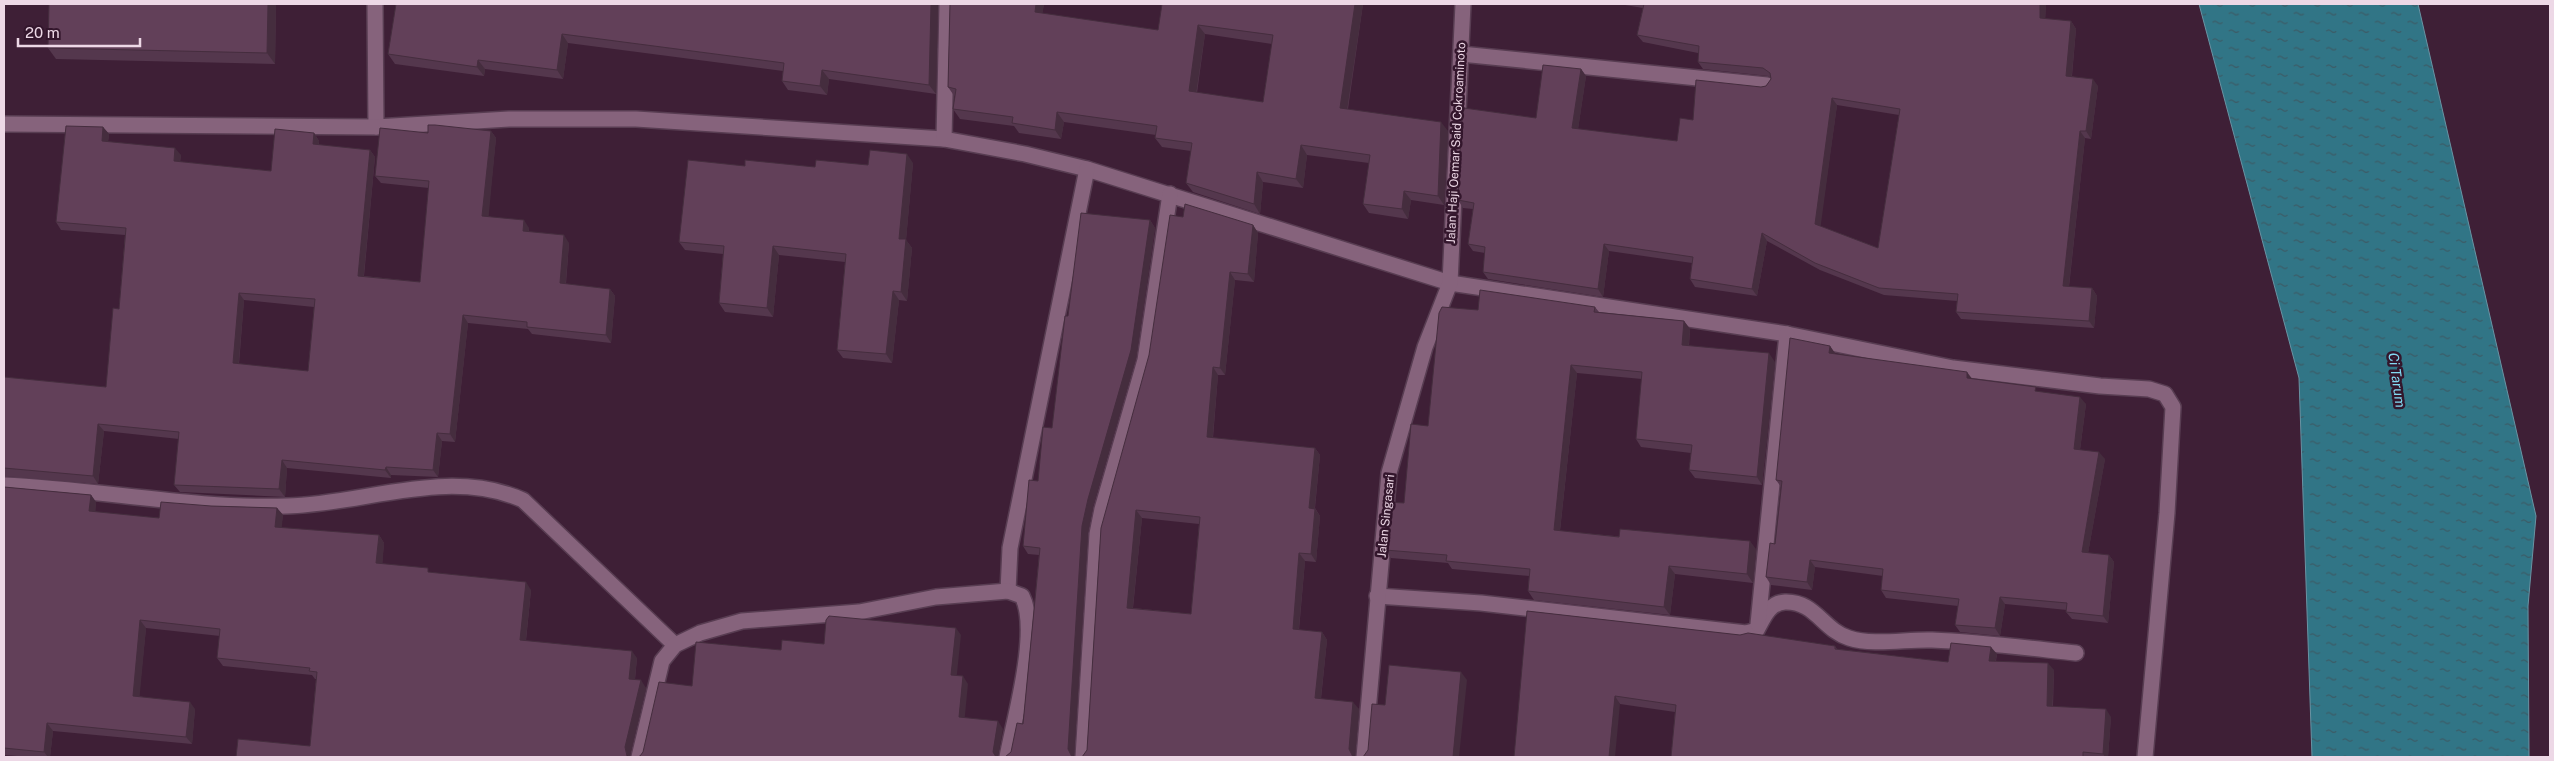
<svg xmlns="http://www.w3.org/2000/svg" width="2554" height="761" font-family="'Public Sans',sans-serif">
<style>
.water{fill:url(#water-ripples);stroke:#6993a3}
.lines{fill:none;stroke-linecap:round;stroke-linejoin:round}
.street-casing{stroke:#583d52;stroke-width:18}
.street{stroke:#86637c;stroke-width:15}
.wall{fill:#54374d;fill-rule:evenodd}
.shaded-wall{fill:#452d3e}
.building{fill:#624059;stroke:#452d3e;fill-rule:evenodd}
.labels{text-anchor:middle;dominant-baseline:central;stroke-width:5;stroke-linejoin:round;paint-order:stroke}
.street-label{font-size:12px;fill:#edd8e6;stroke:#33162c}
.water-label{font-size:14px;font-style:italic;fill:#83dbf3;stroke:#33162c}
</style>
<defs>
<pattern id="water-ripples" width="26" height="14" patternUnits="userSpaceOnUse" patternTransform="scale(1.25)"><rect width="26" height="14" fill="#317586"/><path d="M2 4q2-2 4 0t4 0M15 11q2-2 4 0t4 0" fill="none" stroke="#3c5b66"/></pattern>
</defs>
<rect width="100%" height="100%" fill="#3e1f36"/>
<polygon class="water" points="2199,4 2418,4 2536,516 2528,606 2529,757 2312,757 2299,378"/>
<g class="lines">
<defs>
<g id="street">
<polyline points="375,4 376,127"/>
<polyline points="1461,54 1767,85"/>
<polyline points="4,124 376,127 509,119 636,119 944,139 1025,154 1087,169 1450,283 1787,334 1953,368 2100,386 2149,389 2165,394 2173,407 2167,513 2145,757"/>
<polyline points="944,139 947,4"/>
<path d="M 4,485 C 98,489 193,509 287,506 C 365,504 448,467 523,500 L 675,645"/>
<polyline points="1008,591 1010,548 1087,169"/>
<path d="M 1377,596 L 1481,603 L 1746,633 L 1757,630 C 1764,617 1769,603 1785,602 C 1815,601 1823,630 1849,638 C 1874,646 1906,639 1932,640 C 1980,642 2028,648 2076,653"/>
<polyline points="1758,624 1787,334"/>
<path d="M 639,757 L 662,661 L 675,645 L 700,633 L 742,621 L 859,612 L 936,597 L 1008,591 L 1022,596 C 1040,630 1014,719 1007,757"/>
<polyline points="1083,757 1097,534 1102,509 1145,360 1170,194"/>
<polyline points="1364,757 1389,473 1425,347 1450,283 1463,4"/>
</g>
</defs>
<use href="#street" class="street-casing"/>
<use href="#street" class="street"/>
</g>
<g class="wall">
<polygon points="276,4 275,64 56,59 48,48"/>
<polygon points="396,4 938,4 936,94 829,79 827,95 788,90 782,81 783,71 568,43 563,79 485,69 484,76 395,64 388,54"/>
<path d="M 950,4 L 1044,4 L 1042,14 L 1158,30 L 1363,4 L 1348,109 L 1448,131 L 1444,205 L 1411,200 L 1408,219 L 1369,213 L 1363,204 L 1369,163 L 1307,155 L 1303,188 L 1263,182 L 1260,214 L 1193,192 L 1186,183 L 1191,151 L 1162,147 L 1155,138 L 1156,135 L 1064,122 L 1061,139 L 1019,133 L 1014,126 L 960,119 L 953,109 L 955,97 L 948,87 ZM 1205,34 L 1272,44 L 1263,102 L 1197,93 Z"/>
<path d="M 1619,4 L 2046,4 L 2045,19 L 2071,21 L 2076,29 L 2072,76 L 2098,86 L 2091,139 L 2085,138 L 2069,287 L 2092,288 L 2097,296 L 2094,328 L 1961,319 L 1956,312 L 1957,301 L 1884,295 L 1820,270 L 1767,241 L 1757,296 L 1695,287 L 1690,279 L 1692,263 L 1609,251 L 1603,297 L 1488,279 L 1483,272 L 1485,253 L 1473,251 L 1468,244 L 1473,209 L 1463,208 L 1458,200 L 1536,118 L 1581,69 L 1586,76 L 1578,129 L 1677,141 L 1693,120 L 1761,87 L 1766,86 L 1771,79 L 1771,78 L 1768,76 L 1703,69 L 1698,62 L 1698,53 L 1643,42 L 1637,35 L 1643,8 ZM 1837,105 L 1899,115 L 1878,248 L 1820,226 Z"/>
<path d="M 103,127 L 109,134 L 108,142 L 181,155 L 180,162 L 271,171 L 314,133 L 319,141 L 319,145 L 370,150 L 375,157 L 364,276 L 420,282 L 429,188 L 381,183 L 375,176 L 428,133 L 491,131 L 496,138 L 488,216 L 529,228 L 529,232 L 569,243 L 566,284 L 610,289 L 615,296 L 611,343 L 532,334 L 528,329 L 468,323 L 455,442 L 442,441 L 438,477 L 391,475 L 391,478 L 287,468 L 285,497 L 180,492 L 174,485 L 179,439 L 104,431 L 98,484 L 4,476 L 4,377 L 106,387 L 119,309 L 125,235 L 61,230 L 56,222 ZM 244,300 L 314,307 L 308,371 L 239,364 Z"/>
<polygon points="913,163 906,240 912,248 907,301 899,300 892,363 843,358 837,350 845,262 779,255 773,317 725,312 719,303 723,254 685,250 679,242 745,166 815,167"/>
<polygon points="1150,220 1155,228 1136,358 1093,506 1088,533 1074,757 1011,752 1023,724 1039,555 1028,554 1023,546 1038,481 1052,428 1068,316"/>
<path d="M 1253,225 L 1258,233 L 1254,282 L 1235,280 L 1225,375 L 1218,375 L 1213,438 L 1315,448 L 1320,455 L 1315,508 L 1320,516 L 1316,562 L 1305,561 L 1299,630 L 1322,632 L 1327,640 L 1321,699 L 1359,709 L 1355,757 L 1087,750 L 1101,528 ZM 1142,518 L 1199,524 L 1191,614 L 1133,608 Z"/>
<polygon points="1595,307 1599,312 1684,321 1690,329 1689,346 1775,362 1762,485 1695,478 1689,470 1691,453 1641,447 1636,439 1642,379 1577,373 1560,531 1756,549 1753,583 1675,574 1670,615 1534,600 1528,591 1529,576 1452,569 1448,563 1391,558 1385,550 1404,503 1428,426 1478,310"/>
<polygon points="1830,346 1835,354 2039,392 2086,404 2080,450 2105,459 2088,553 2109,555 2114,562 2108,623 2072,619 2066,612 2067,610 2005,604 2000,636 1960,632 1955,625 1958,606 1886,598 1881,590 1883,576 1815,567 1812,590 1771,585 1766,577 1775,544 1781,487 1776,480"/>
<polygon points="4,487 91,495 96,502 95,512 159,518 211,506 277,508 283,515 281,528 379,535 384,543 382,564 531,590 526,641 637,658 635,680 646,688 630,755 310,746 316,679 315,679 312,675 223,666 217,658 220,636 146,628 139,696 195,709 192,744 53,731 50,757 30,757 4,755"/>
<polygon points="1527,611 1835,646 1837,649 1948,662 1997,654 1996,661 2054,670 2053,706 2111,717 2108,757 1671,757 1675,712 1620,704"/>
</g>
<g class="shaded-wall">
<polygon points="268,4 276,4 275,64 267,53"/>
<polygon points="931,4 938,4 936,94 929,85"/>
<polygon points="1036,4 1044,4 1041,22 1035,12"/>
<polygon points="1355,4 1363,4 1346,117 1340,108"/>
<polygon points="2040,4 2046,4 2045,26 2040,18"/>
<polygon points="2071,21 2076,29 2071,83 2066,76"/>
<polygon points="1198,25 1205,34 1195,101 1189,91"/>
<polygon points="562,34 568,43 563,79 557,70"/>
<polygon points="478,60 485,69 484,76 477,67"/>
<polygon points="1581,69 1586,76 1577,136 1572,128"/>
<polygon points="822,70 829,79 827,95 820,86"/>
<polygon points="2093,79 2098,86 2091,139 2086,131"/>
<polygon points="1832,98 1837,105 1820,231 1815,224"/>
<polygon points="1057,112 1064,122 1061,139 1055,130"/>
<polygon points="1441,122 1448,131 1444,205 1438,196"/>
<polygon points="103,127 109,134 107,149 102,141"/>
<polygon points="491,131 496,138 488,223 482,216"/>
<polygon points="2080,131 2085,138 2068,294 2063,286"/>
<polygon points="314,133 319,141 318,152 313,144"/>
<polygon points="1301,145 1307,155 1303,188 1296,179"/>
<polygon points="175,148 181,155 179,169 174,161"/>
<polygon points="370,150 375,157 363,283 358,276"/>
<polygon points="907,154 913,163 906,240 912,248 907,301 901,292 899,239"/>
<polygon points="1257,172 1263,182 1260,214 1254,204"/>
<polygon points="1404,191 1411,200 1408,219 1402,209"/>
<polygon points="524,220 529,228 528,239 523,231"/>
<polygon points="1150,220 1155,228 1136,358 1093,506 1088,533 1074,757 1072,757 1068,749 1082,526"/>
<polygon points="1253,225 1258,233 1254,282 1248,274"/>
<polygon points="1762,233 1767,241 1757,296 1752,289"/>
<polygon points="564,235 569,243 565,291 560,283"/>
<polygon points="1604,244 1609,251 1603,297 1598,289"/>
<polygon points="773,246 779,255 773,317 767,308"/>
<polygon points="1230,272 1235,280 1225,375 1220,368"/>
<polygon points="2092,288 2097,296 2094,328 2089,321"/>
<polygon points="610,289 615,296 611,343 606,335"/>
<polygon points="893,291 899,300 892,363 886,354"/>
<polygon points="239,293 244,300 238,371 233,363"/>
<polygon points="463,315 468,323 455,442 450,434"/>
<polygon points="1684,321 1690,329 1688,353 1682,345"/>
<polygon points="1830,346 1835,353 1834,361 1829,353"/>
<polygon points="1769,353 1775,362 1762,485 1757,477"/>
<polygon points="1571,365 1577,373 1559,539 1554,530"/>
<polygon points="1213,367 1218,375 1212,445 1207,437"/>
<polygon points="1967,372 1973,380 1967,378"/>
<polygon points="2080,397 2086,404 2079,457 2074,449"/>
<polygon points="98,424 104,431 98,484 93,476"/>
<polygon points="437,433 442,441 438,477 433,470"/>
<polygon points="1315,448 1320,455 1314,515 1309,508"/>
<polygon points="2099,452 2105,459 2087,559 2082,552"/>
<polygon points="282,460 287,468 285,497 279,489"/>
<polygon points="386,467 391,475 391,478 385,470"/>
<polygon points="91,495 96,502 95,519 89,511"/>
<polygon points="277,508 283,515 281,535 275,527"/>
<polygon points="1315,509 1320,516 1316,562 1311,554"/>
<polygon points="1136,510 1142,518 1132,615 1127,608"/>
<polygon points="379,535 384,543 382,571 376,563"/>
<polygon points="1750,541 1756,549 1753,583 1747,574"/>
<polygon points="1299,553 1305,561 1298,637 1293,629"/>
<polygon points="2109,555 2114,562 2108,623 2103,616"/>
<polygon points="1810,560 1815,567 1812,590 1807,582"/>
<polygon points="1669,566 1675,574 1670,615 1664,607"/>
<polygon points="526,582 531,590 525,648 520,640"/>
<polygon points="2000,597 2005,604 2000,636 1995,628"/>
<polygon points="140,620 146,628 139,703 133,696"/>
<polygon points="956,628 961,635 956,683 951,675"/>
<polygon points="1322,632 1327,640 1320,706 1315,698"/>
<polygon points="1991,647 1997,654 1994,668 1989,661"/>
<polygon points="632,651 637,658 634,687 629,679"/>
<polygon points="2048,663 2054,670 2052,714 2047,706"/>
<polygon points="1461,672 1467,680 1459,757 1453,757"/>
<polygon points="963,676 968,684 964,725 959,717"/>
<polygon points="641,680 646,688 630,755 631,757 628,757 625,747"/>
<polygon points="1615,696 1620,704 1615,757 1609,757"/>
<polygon points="190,702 195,709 192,744 186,737"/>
<polygon points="1353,702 1359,709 1355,757 1353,757 1349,749"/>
<polygon points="2106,709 2111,717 2108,757 2105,757 2103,754"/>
<polygon points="998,721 1003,729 998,757 996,757 993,752"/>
<polygon points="47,723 53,731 50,757 48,757 44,752"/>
</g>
<g class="building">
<polygon points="49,4 268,4 267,53 48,48"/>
<polygon points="396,4 931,4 929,85 822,70 820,86 782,81 784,63 562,34 557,70 478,60 477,67 388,54"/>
<path d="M 950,4 L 1036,4 L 1035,12 L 1158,30 L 1162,4 L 1355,4 L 1340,108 L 1441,122 L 1438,196 L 1404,191 L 1402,209 L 1363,204 L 1370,155 L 1301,145 L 1296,179 L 1257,172 L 1254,204 L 1186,183 L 1192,143 L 1155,138 L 1157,126 L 1057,112 L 1055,130 L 1012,123 L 1013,117 L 953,109 L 956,89 L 948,87 ZM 1198,25 L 1273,35 L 1263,102 L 1189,91 Z"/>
<path d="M 1644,4 L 2040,4 L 2040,18 L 2071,21 L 2066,76 L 2093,79 L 2086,131 L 2080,131 L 2063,286 L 2092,288 L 2089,321 L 1956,312 L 1958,294 L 1879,288 L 1815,263 L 1762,233 L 1752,289 L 1690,279 L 1693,257 L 1604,244 L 1598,289 L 1483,272 L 1485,247 L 1468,244 L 1474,203 L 1458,200 L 1461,126 L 1464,108 L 1536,118 L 1543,65 L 1581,69 L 1572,128 L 1677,141 L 1680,118 L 1693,120 L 1696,80 L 1761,87 L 1766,86 L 1771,79 L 1770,73 L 1763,68 L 1698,62 L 1699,46 L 1637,35 ZM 1832,98 L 1900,109 L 1878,248 L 1815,224 Z"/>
<path d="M 428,125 L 435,125 L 491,131 L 482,216 L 524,220 L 523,231 L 564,235 L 560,283 L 610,289 L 606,335 L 527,327 L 527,322 L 463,315 L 450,434 L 437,433 L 433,470 L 386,467 L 385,470 L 282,460 L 279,489 L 174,485 L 179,432 L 98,424 L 93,476 L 4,468 L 4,377 L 106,387 L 113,308 L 119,309 L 126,228 L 56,222 L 66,126 L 103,127 L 102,141 L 175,148 L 174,161 L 271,171 L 275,129 L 314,133 L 313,144 L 370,150 L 358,276 L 420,282 L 429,181 L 375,176 L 380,128 L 428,133 ZM 239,293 L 315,299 L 308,371 L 233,363 Z"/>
<polygon points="870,150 907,154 899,239 906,239 901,292 893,291 886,354 837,350 846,254 773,246 767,308 719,303 724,246 679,242 688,160 745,166 745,160 815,167 816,160 868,165"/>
<path d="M 1185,204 L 1253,225 L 1248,274 L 1230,272 L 1220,368 L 1213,367 L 1207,437 L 1315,448 L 1309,508 L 1315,509 L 1311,554 L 1299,553 L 1293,629 L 1322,632 L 1315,698 L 1353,702 L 1349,749 L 1353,757 L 1356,757 L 1082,757 L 1087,750 L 1101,528 L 1149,355 L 1170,215 L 1183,217 ZM 1136,510 L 1200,517 L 1191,614 L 1127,608 Z"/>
<polygon points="1081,213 1150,220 1131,350 1088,499 1082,526 1068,749 1072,757 1075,757 1005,757 1011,752 1017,723 1023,724 1040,548 1023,546 1029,480 1038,481 1043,427 1052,428 1065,316 1068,316"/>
<polygon points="1480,290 1595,307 1594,312 1684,321 1682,345 1769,353 1757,477 1689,470 1692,445 1636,439 1642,372 1571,365 1554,530 1619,537 1620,529 1750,541 1747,574 1669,566 1664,607 1528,591 1530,569 1446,561 1447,555 1385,550 1389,502 1404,503 1411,424 1428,426 1439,313 1442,307 1478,310"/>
<polygon points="1790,338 1830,346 1829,353 1967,372 1967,378 2036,387 2035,391 2080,397 2074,449 2099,452 2082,552 2109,555 2103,616 2066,612 2067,603 2000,597 1995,628 1955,625 1959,599 1881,590 1883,569 1810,560 1807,582 1766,577 1770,543 1775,544 1782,481 1776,480"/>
<polygon points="4,487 91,495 89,511 159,518 161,502 211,506 277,508 275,527 379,535 376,563 428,568 428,572 526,582 520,640 632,651 629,679 641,680 625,747 627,756 630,757 236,757 238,739 310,746 317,672 309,671 310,668 217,658 220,629 140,620 133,696 190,702 186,737 47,723 44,752 4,748"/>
<polygon points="1527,611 1740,635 1748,633 1835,646 1835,649 1948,662 1951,643 1991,647 1989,661 2048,663 2047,706 2106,709 2103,754 2083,752 2083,757 1671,757 1676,705 1615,696 1609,757 1514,757"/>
<polygon points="829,616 956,628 951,675 963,676 959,717 998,721 993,752 996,757 999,757 637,757 640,756 643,752 659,682 692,686 696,642 781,650 782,640 824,644 826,620"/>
<polygon points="1389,665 1461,672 1453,757 1363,757 1368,750 1372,704 1385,705"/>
</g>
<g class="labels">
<g class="street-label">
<text transform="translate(1456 143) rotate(-87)">Jalan Haji Oemar Said Cokroaminoto</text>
<text transform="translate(1386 516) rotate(-84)">Jalan Singasari</text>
</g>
<g class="water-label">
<text transform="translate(2397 380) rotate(82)">Ci Tarum</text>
</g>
</g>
<rect width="2554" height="761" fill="none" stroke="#edd8e6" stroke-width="10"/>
<path d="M18 38v8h122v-8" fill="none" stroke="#edd8e6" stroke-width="2.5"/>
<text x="25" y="38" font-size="15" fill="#edd8e6" stroke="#33162c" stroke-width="4" paint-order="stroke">20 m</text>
</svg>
